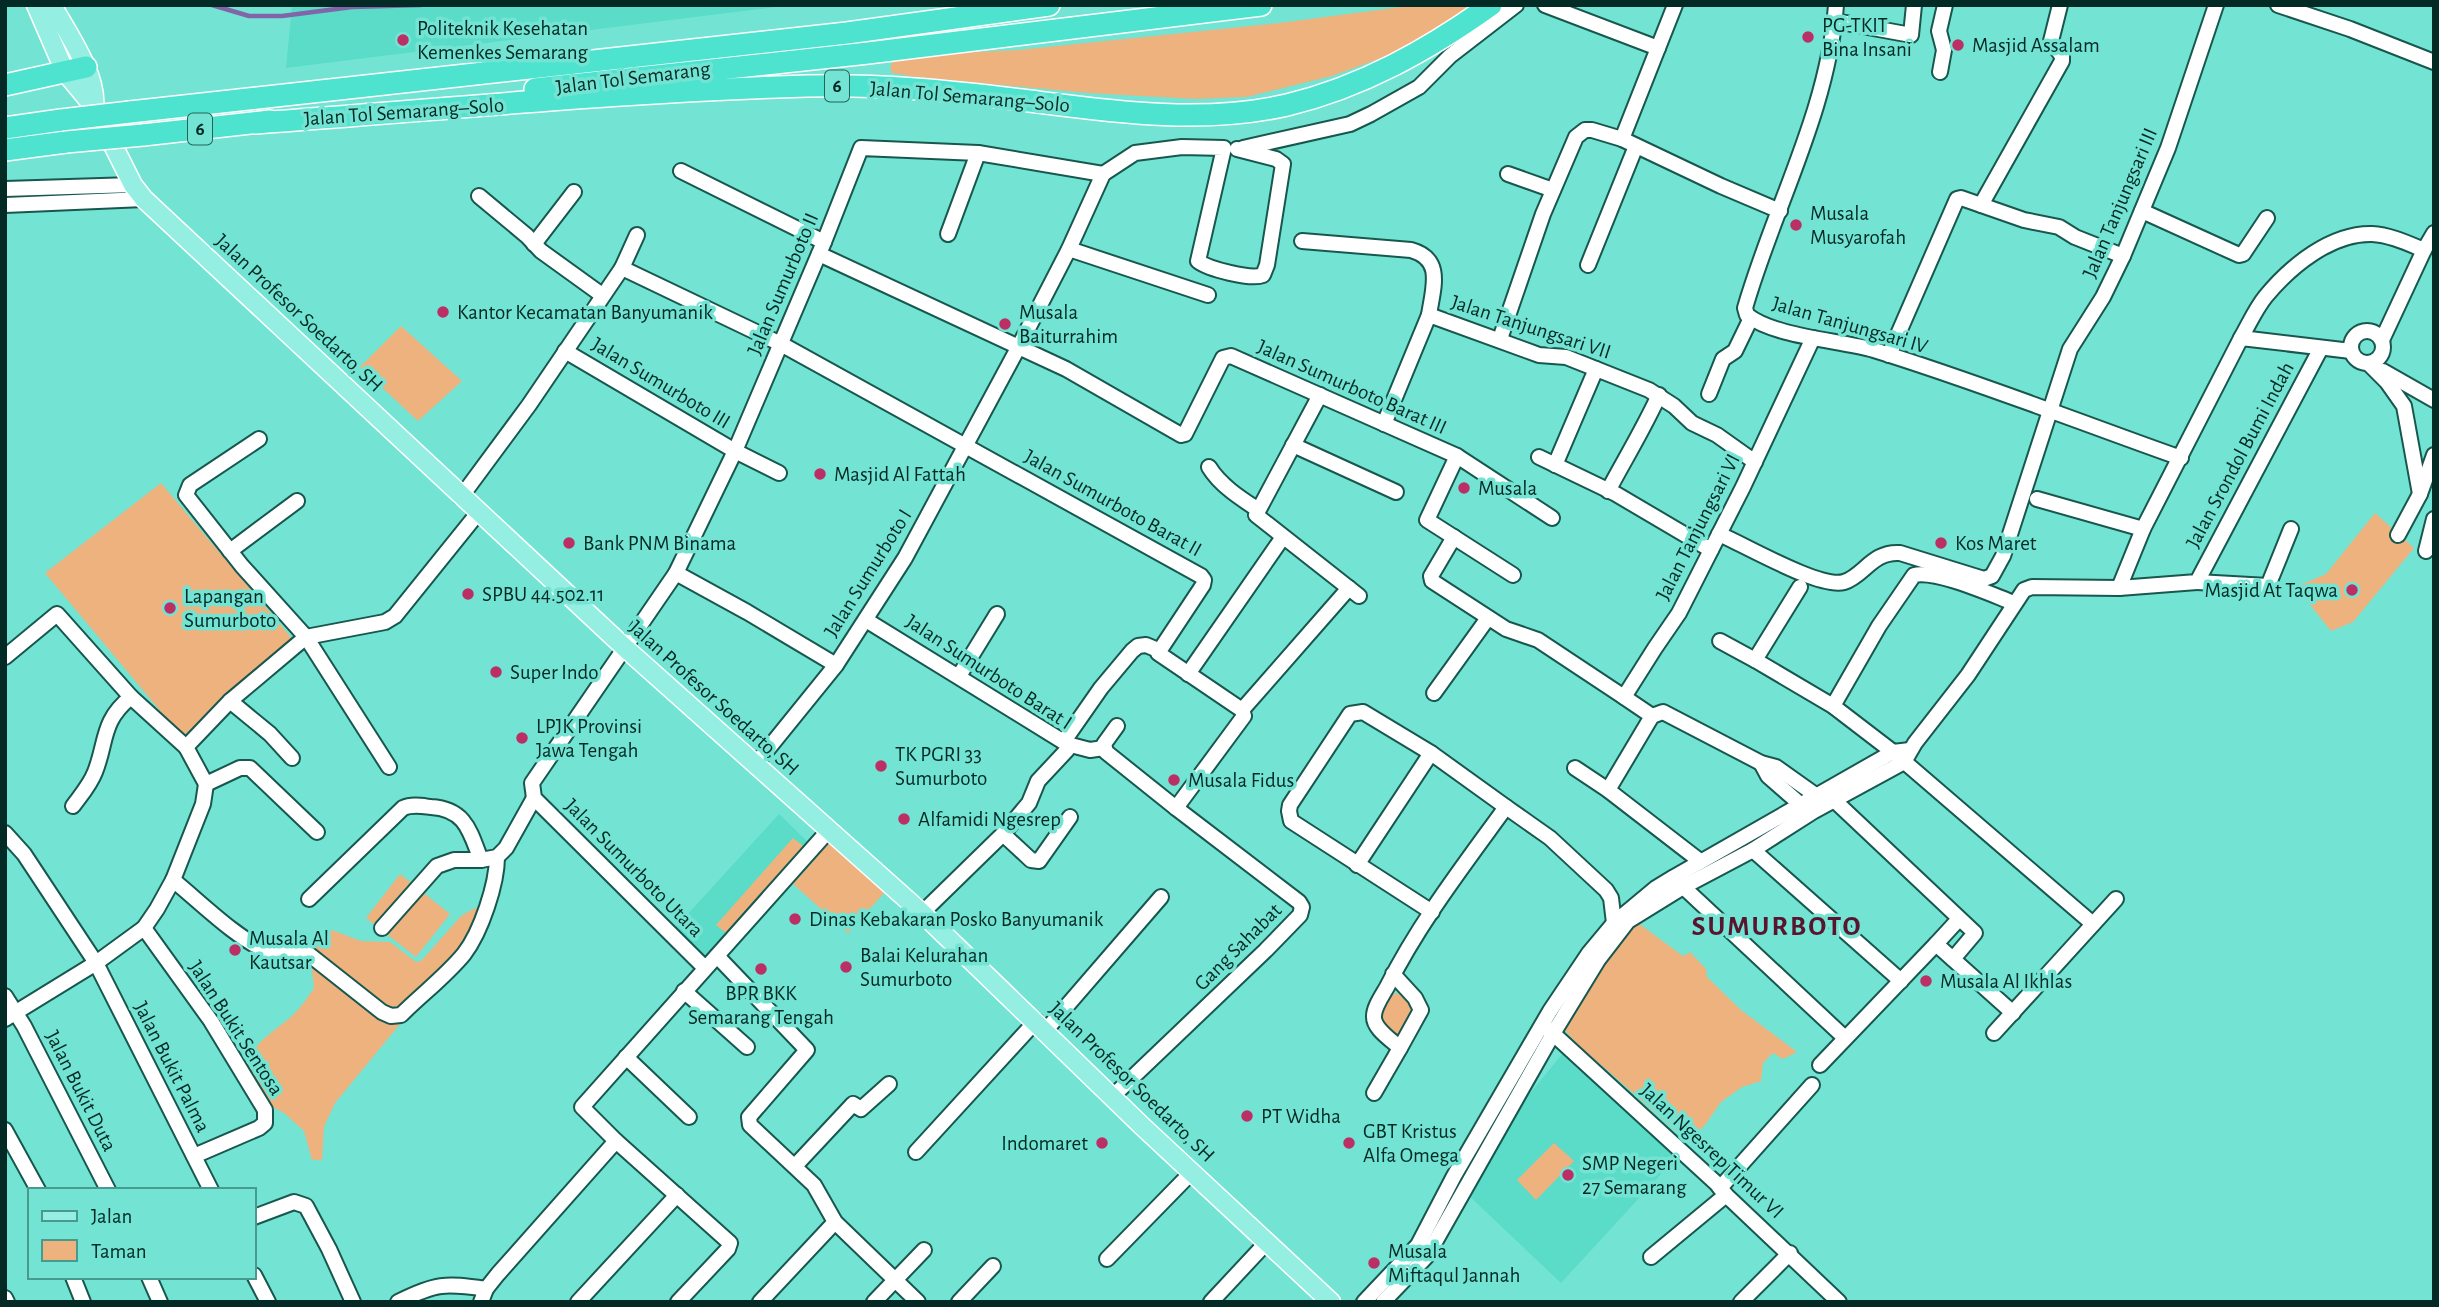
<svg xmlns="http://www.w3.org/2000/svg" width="2439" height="1307" font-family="'Alegreya Sans',sans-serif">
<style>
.built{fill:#5adcc9}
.green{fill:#edb27e}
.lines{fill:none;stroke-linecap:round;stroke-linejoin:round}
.stream{stroke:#8165a8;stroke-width:4.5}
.minor-casing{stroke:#17574e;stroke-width:18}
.major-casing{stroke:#fff;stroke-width:21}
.highway-casing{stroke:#fff;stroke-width:24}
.minor{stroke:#fff;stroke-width:14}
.major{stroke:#94eee2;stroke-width:18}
.highway{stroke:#4de3cf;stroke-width:21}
.highway-bridge-casing{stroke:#fff;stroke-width:24;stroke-linecap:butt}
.highway-bridge{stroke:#4de3cf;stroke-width:21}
.poi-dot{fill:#bb2f65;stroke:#73e4d3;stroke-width:2.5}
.labels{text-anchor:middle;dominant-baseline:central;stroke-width:7;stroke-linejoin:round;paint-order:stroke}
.shield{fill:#73e4d3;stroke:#256259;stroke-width:2}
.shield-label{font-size:19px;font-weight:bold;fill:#042a25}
.poi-label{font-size:21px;fill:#042a25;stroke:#73e4d3;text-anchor:start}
.street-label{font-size:21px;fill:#042a25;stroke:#73e4d3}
.district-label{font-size:28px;font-weight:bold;letter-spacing:2px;fill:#58152e;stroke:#73e4d3}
</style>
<rect width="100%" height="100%" fill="#73e4d3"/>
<g class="built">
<polygon points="292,5 792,5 286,68"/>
<polygon points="779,814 810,844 706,957 675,928"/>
<polygon points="1563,1053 1676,1158 1561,1283 1466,1193 1510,1118"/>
</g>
<g class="green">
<polygon points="1416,5 1474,5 1409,48 1332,76 1246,97 1195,99 1088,93 916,77 892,73 890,68 893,61 916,55 1018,50 1279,23"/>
<polygon points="401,326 462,381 418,421 360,367"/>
<polygon points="161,483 295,642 182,737 45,573"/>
<polygon points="2375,513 2414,548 2353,622 2331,631 2296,587 2326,574"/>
<polygon points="793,838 803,846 726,933 716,925"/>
<polygon points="829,843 885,892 848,933 793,884"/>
<polygon points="400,874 450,914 416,957 366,918"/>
<path d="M 475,908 L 487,910 L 442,973 L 335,1103 L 324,1127 L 322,1160 L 312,1160 L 304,1131 L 284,1113 L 265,1103 L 245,1069 C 251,1043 274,1032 293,1015 C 301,1007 308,997 314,988 C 311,954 305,957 329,929 L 361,941 L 390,942 L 416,962 L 421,961 L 461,916 Z"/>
<polygon points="1638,923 1683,956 1690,952 1706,969 1707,977 1741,1010 1797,1052 1783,1059 1773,1053 1763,1063 1761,1081 1742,1087 1721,1102 1705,1125 1688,1141 1599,1063 1582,1051 1564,1029 1571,1011 1628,925"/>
<path d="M 1395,993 L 1408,997 C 1417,1010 1408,1021 1401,1034 L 1394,1036 L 1378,1025 L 1388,1000 Z"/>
<polygon points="1554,1143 1574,1161 1536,1200 1517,1180"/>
</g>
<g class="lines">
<polyline class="stream" points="212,5 249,16 282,16 352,7 421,5"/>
<defs>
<g id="minor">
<polyline points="1545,5 1658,48"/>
<path d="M 1836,5 C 1828,112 1774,207 1745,308 L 1747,315 C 1775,337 1839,340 1874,350 C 1978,382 2079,422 2181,458"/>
<polyline points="2278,5 2350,29 2434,62"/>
<polyline points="1835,21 1911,35 1914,5"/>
<polyline points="1940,72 1944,50 1939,31 1945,5"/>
<polyline points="1622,139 1675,5"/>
<polyline points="1243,148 1350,124 1371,114 1419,87 1450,56 1516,5"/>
<polyline points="681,171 824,242"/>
<polyline points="1508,174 1553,190"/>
<polyline points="5,189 133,185"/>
<polyline points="479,196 527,236 541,251 602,295"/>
<polyline points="5,205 144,199"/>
<polyline points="1981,205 2062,61 2062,56 2051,41 2060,5"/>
<polyline points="2142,211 2239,255 2243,254 2267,218"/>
<polyline points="948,234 978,153"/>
<path d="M 1302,241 L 1411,250 C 1444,259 1433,288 1429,315"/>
<polyline points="534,244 574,192"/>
<polyline points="1069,249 1208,295"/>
<polyline points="2424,250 2434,233"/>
<polyline points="819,254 1066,369 1181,435 1185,434 1223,358 1231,356 1457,456 1552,518"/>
<polyline points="1588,265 1636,146"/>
<polyline points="622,268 637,235"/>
<circle cx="2367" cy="347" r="16"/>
<path d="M 2241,338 C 2249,324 2256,308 2266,296 C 2291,266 2331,233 2372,234 C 2390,235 2407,243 2424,250 L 2382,340"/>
<polyline points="1500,339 1543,214 1576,137 1585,130 1592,130 1622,139 1721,186 1780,211"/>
<polyline points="565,351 735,451 779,473"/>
<polyline points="1889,355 1957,199 1961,198 2024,220 2059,227 2075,237 2123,256"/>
<polyline points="2368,363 2387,382 2404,406 2420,494"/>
<polyline points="2383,371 2434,400"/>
<polyline points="1709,394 1723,359 1735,351 1751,318"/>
<polyline points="1320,395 1256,515 1359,596"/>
<polyline points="1384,424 1429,315 1539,355 1566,357 1649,390 1674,406 1692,423 1717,435 1755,462"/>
<polyline points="259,439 190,485 186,495 242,566 306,637 389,767"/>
<polyline points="1293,445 1396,492"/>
<polyline points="1457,456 1427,520 1513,575"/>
<polyline points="1539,457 1616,494 1711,550"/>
<polyline points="1555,465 1596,369"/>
<path d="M 1209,467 C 1220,485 1240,498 1257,509"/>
<path d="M 1608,491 C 1625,459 1644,428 1659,395"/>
<polyline points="461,497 529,405 622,268 781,344 1201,576 1204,580 1203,585 1158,653 1242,710 1244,716 1176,808"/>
<polyline points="2037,499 2143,529"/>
<path d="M 1719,534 C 1745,545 1820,589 1844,582 C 1864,576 1872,551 1900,553 L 1984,579 L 1992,576 L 2003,556 L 2070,349 L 2103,297 L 2123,256 L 2168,148 L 2216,5"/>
<polyline points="2398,535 2420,494 2434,455"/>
<polyline points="1454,537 1431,576 1432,581 1506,629 1538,640 1624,697"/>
<polyline points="230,551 297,501"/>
<polyline points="2426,551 2434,519"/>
<polyline points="676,573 747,612 836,665"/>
<polyline points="2197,582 2268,586 2291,529"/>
<polyline points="1800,587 1755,660 1833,706 1893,752 2093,924"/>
<polyline points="2119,588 2197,582 2321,348"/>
<polyline points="866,620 1067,744 1067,750 1038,781 1029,803 1003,834 1031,860 1039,861 1070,817"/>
<polyline points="1720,641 1755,660"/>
<polyline points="5,657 57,614 131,697"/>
<polyline points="1188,674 1283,537"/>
<polyline points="959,676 997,614"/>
<polyline points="1434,693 1488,618"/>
<polyline points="230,701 270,734 292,758"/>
<path d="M 1833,706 L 1879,626 L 1914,575 C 1937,570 1990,594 2014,603"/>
<polyline points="1242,710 1349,588"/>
<polyline points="1652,716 1624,697 1655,648 1679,613 1743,487 1813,338"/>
<polyline points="1064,741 1101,688 1132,651 1138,646 1146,645 1158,650"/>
<polyline points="1067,744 1090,750 1104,748"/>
<polyline points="1761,763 1768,776 1807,810"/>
<path d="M 755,765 L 836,665 L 905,558 L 1018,348 L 1069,249 L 1103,174 L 1135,153 L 1182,147 L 1224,148 L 1198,261 C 1208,269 1251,280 1263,275 L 1267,265 L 1283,164 L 1276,159 L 1237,149"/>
<polyline points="1575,768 1608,790 1700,861"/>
<polyline points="206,784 240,768 250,768 317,832"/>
<polyline points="1608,790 1652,716 1663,712 1761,763 1776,767 1821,799"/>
<polyline points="1835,801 1975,933 1953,959"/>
<path d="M 73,806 C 81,795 90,785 95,772 C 107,742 101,721 131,697 L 186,747"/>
<polyline points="5,833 24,854 96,963 211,1190"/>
<polyline points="1753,850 1901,981"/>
<polyline points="1357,865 1431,753"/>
<path d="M 173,880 C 199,901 237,939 267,951 C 278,955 294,950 306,952 L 382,1012 L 391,1016 L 401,1015 C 421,995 446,976 464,954 C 481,932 497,884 497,857"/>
<polyline points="1678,882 1845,1038"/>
<path d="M 309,899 L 403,808 C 412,804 422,806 431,807 C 466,809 470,832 481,860 L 497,857 L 506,848 L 534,798"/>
<polyline points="1432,912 1291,821 1289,811 1290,805 1350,714 1363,712 1431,753 1506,807"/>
<polyline points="922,913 1003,834"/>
<polyline points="1959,919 1936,944 2013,1013"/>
<polyline points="144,928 211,1021 265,1110 265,1123 259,1128 194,1156"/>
<polyline points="382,928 437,866 454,860 481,860"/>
<polyline points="717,956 807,1050 749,1117 750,1125 814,1185 835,1222 918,1302"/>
<polyline points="705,968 534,798 532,783 676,573 735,451 824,242 861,148 978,153 1103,174"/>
<path d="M 1393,974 L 1415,998 L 1421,1010 L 1400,1048 C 1392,1040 1373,1029 1374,1016 C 1374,1007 1382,996 1387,987 C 1419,923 1464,865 1506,807 L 1550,838 L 1606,890 L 1611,898 L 1614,923"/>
<polyline points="684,991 747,1047"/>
<polyline points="5,996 24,1026 108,1190"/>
<polyline points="5,1019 96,963 144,928 157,909 173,880 203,804 206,784 186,747 230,701 306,637 385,622 395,616 478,513"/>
<polyline points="1547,1028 1716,1183 1726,1195 1839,1302"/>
<polyline points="1046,1030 1161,897"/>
<polyline points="1994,1033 2116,899"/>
<polyline points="626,1057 689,1117"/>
<polyline points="1820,1065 1936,944"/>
<polyline points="1374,1093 1400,1048"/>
<polyline points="1113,1096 1266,950 1300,915 1302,907 1299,902 1176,808 1106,752 1104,744 1117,726"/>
<polyline points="5,1130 38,1190"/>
<polyline points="916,1152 1036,1021"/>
<polyline points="795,1166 853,1104 861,1109 889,1084"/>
<polyline points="1720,1188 1812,1085"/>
<polyline points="254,1217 294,1202 306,1206 329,1249 353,1302"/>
<polyline points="1651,1257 1726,1195"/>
<polyline points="1107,1259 1192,1172"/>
<polyline points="254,1275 268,1302"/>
<polyline points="73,1277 83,1302"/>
<polyline points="149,1277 160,1302"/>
<polyline points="5,1298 7,1302"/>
<path d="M 398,1302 C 436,1283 445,1283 486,1289"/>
<polyline points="481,1302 486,1289 498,1274 616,1141"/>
<polyline points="578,1302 677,1195"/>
<polyline points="678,1302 728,1249 730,1243 616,1141 582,1107 829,830"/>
<polyline points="760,1302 835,1222"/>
<polyline points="874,1302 924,1250"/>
<polyline points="959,1302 993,1266"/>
<polyline points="1211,1302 1267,1242"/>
<polyline points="1364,1302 1418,1245 1454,1176 1550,1011 1589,953 1614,923 1656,888 1674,877 1893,752 1910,750"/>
<polyline points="1383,1302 1427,1256 1554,1032 1598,960 1628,921 1683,887 1753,850 1814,811 1904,762 1915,743 1968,675 2024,590 2032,587 2119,588 2143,529 2241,338 2351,351"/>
<polyline points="1741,1302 1790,1253"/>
</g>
<g id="major">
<polyline points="36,5 65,72 94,107 133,185 144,199 624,647 922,913 1142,1126 1331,1302"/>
<path d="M 52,5 C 67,32 98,76 94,107"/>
</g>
<g id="highway">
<polyline points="5,85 86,67"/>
<polyline points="535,89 868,53 1261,5"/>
<polyline points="130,112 847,33 1049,5"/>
<path d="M 256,123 C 439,110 623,91 807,86 C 879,84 950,91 1022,100 C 1109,111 1200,125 1287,105 C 1362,87 1428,50 1491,5"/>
<polyline points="5,128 61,120"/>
<polyline points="143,135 270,121"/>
<polyline points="5,150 66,142"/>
</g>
</defs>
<use href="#minor" class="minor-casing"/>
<use href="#major" class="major-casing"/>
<use href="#highway" class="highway-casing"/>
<use href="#minor" class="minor"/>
<use href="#major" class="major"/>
<use href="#highway" class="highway"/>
<defs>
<g id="highway-bridge">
<polyline points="61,120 130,112"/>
<polyline points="66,142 143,135"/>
</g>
</defs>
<use href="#highway-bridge" class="highway-bridge-casing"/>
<use href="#highway-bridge" class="highway-bridge"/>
</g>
<g class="poi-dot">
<circle cx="1808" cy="37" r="7"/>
<circle cx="403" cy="40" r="7"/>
<circle cx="1958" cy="45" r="7"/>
<circle cx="1796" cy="225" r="7"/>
<circle cx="443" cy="312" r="7"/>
<circle cx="1005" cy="324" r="7"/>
<circle cx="820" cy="474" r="7"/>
<circle cx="1464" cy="488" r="7"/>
<circle cx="569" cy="543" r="7"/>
<circle cx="1941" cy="543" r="7"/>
<circle cx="2352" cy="590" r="7"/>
<circle cx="468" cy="594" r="7"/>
<circle cx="170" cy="608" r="7"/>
<circle cx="496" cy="672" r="7"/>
<circle cx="522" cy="738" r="7"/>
<circle cx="881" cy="766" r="7"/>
<circle cx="1174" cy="780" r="7"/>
<circle cx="904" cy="819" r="7"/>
<circle cx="795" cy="919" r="7"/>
<circle cx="235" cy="950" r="7"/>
<circle cx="846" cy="967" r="7"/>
<circle cx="761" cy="969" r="7"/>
<circle cx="1926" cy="981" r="7"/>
<circle cx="1247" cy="1116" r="7"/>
<circle cx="1102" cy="1143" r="7"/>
<circle cx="1349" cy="1143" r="7"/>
<circle cx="1568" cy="1175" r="7"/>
<circle cx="1374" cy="1263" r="7"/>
</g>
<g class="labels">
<g class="shield">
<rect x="825" y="70.5" width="24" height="31" rx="5"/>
<rect x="188" y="113.5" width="24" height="31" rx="5"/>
</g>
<g class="shield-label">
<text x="837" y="86">6</text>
<text x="200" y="129">6</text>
</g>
<g class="poi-label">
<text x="1822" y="25">PG-TKIT<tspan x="1822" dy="24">Bina Insani</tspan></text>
<text x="417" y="28">Politeknik Kesehatan<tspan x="417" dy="24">Kemenkes Semarang</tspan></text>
<text x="1972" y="45">Masjid Assalam</text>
<text x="1810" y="213">Musala<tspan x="1810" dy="24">Musyarofah</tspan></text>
<text x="457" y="312">Kantor Kecamatan Banyumanik</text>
<text x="1019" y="312">Musala<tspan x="1019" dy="24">Baiturrahim</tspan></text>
<text x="834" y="474">Masjid Al Fattah</text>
<text x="1478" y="488">Musala</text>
<text x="583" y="543">Bank PNM Binama</text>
<text x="1955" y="543">Kos Maret</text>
<text x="2338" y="590" text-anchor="end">Masjid At Taqwa</text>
<text x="482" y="594">SPBU 44.502.11</text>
<text x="184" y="596">Lapangan<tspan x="184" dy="24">Sumurboto</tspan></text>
<text x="510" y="672">Super Indo</text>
<text x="536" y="726">LPJK Provinsi<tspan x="536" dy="24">Jawa Tengah</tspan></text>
<text x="895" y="754">TK PGRI 33<tspan x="895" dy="24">Sumurboto</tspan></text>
<text x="1188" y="780">Musala Fidus</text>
<text x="918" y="819">Alfamidi Ngesrep</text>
<text x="809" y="919">Dinas Kebakaran Posko Banyumanik</text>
<text x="249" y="938">Musala Al<tspan x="249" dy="24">Kautsar</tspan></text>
<text x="860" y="955">Balai Kelurahan<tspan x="860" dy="24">Sumurboto</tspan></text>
<text x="1940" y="981">Musala Al Ikhlas</text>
<text x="761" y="993" text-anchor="middle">BPR BKK<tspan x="761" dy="24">Semarang Tengah</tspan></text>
<text x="1261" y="1116">PT Widha</text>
<text x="1363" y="1131">GBT Kristus<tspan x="1363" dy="24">Alfa Omega</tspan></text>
<text x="1088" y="1143" text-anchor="end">Indomaret</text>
<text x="1582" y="1163">SMP Negeri<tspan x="1582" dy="24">27 Semarang</tspan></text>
<text x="1388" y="1251">Musala<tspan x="1388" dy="24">Miftaqul Jannah</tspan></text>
</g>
<g class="street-label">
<text transform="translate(633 78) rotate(-7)">Jalan Tol Semarang</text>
<text transform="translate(970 97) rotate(5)">Jalan Tol Semarang–Solo</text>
<text transform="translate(404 112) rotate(-4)">Jalan Tol Semarang–Solo</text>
<text transform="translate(2120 203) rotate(-67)">Jalan Tanjungsari III</text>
<text transform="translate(783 284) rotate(-67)">Jalan Sumurboto II</text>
<text transform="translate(299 313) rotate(43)">Jalan Profesor Soedarto, SH</text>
<text transform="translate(1850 325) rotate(16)">Jalan Tanjungsari IV</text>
<text transform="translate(1531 327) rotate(18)">Jalan Tanjungsari VII</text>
<text transform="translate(661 383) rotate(31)">Jalan Sumurboto III</text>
<text transform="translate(1352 387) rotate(24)">Jalan Sumurboto Barat III</text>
<text transform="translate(2240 455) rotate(-62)">Jalan Srondol Bumi Indah</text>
<text transform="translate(1113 503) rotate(29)">Jalan Sumurboto Barat II</text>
<text transform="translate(1698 527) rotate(-63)">Jalan Tanjungsari VI</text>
<text transform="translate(868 573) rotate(-58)">Jalan Sumurboto I</text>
<text transform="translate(989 672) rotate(33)">Jalan Sumurboto Barat I</text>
<text transform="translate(714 698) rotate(42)">Jalan Profesor Soedarto, SH</text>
<text transform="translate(634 868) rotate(45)">Jalan Sumurboto Utara</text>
<text transform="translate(1238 947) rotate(-45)">Gang Sahabat</text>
<text transform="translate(236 1028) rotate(57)">Jalan Bukit Sentosa</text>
<text transform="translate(172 1067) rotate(63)">Jalan Bukit Palma</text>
<text transform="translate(1132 1082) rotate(44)">Jalan Profesor Soedarto, SH</text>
<text transform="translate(81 1091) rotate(63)">Jalan Bukit Duta</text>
<text transform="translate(1712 1151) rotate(43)">Jalan Ngesrep Timur VI</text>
</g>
<g class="district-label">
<text x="1777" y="927">SUMURBOTO</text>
</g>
</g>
<rect width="2439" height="1307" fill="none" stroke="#042a25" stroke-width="14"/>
<rect x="28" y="1188" width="228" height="91" fill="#73e4d3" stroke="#479a8d" stroke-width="2"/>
<rect x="42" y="1211" width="35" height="10" fill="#94eee2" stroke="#479a8d" stroke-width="2"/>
<text x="91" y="1223" font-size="21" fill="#042a25">Jalan</text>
<rect x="42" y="1240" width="35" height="21" fill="#edb27e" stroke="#479a8d" stroke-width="2"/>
<text x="91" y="1258" font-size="21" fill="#042a25">Taman</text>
</svg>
